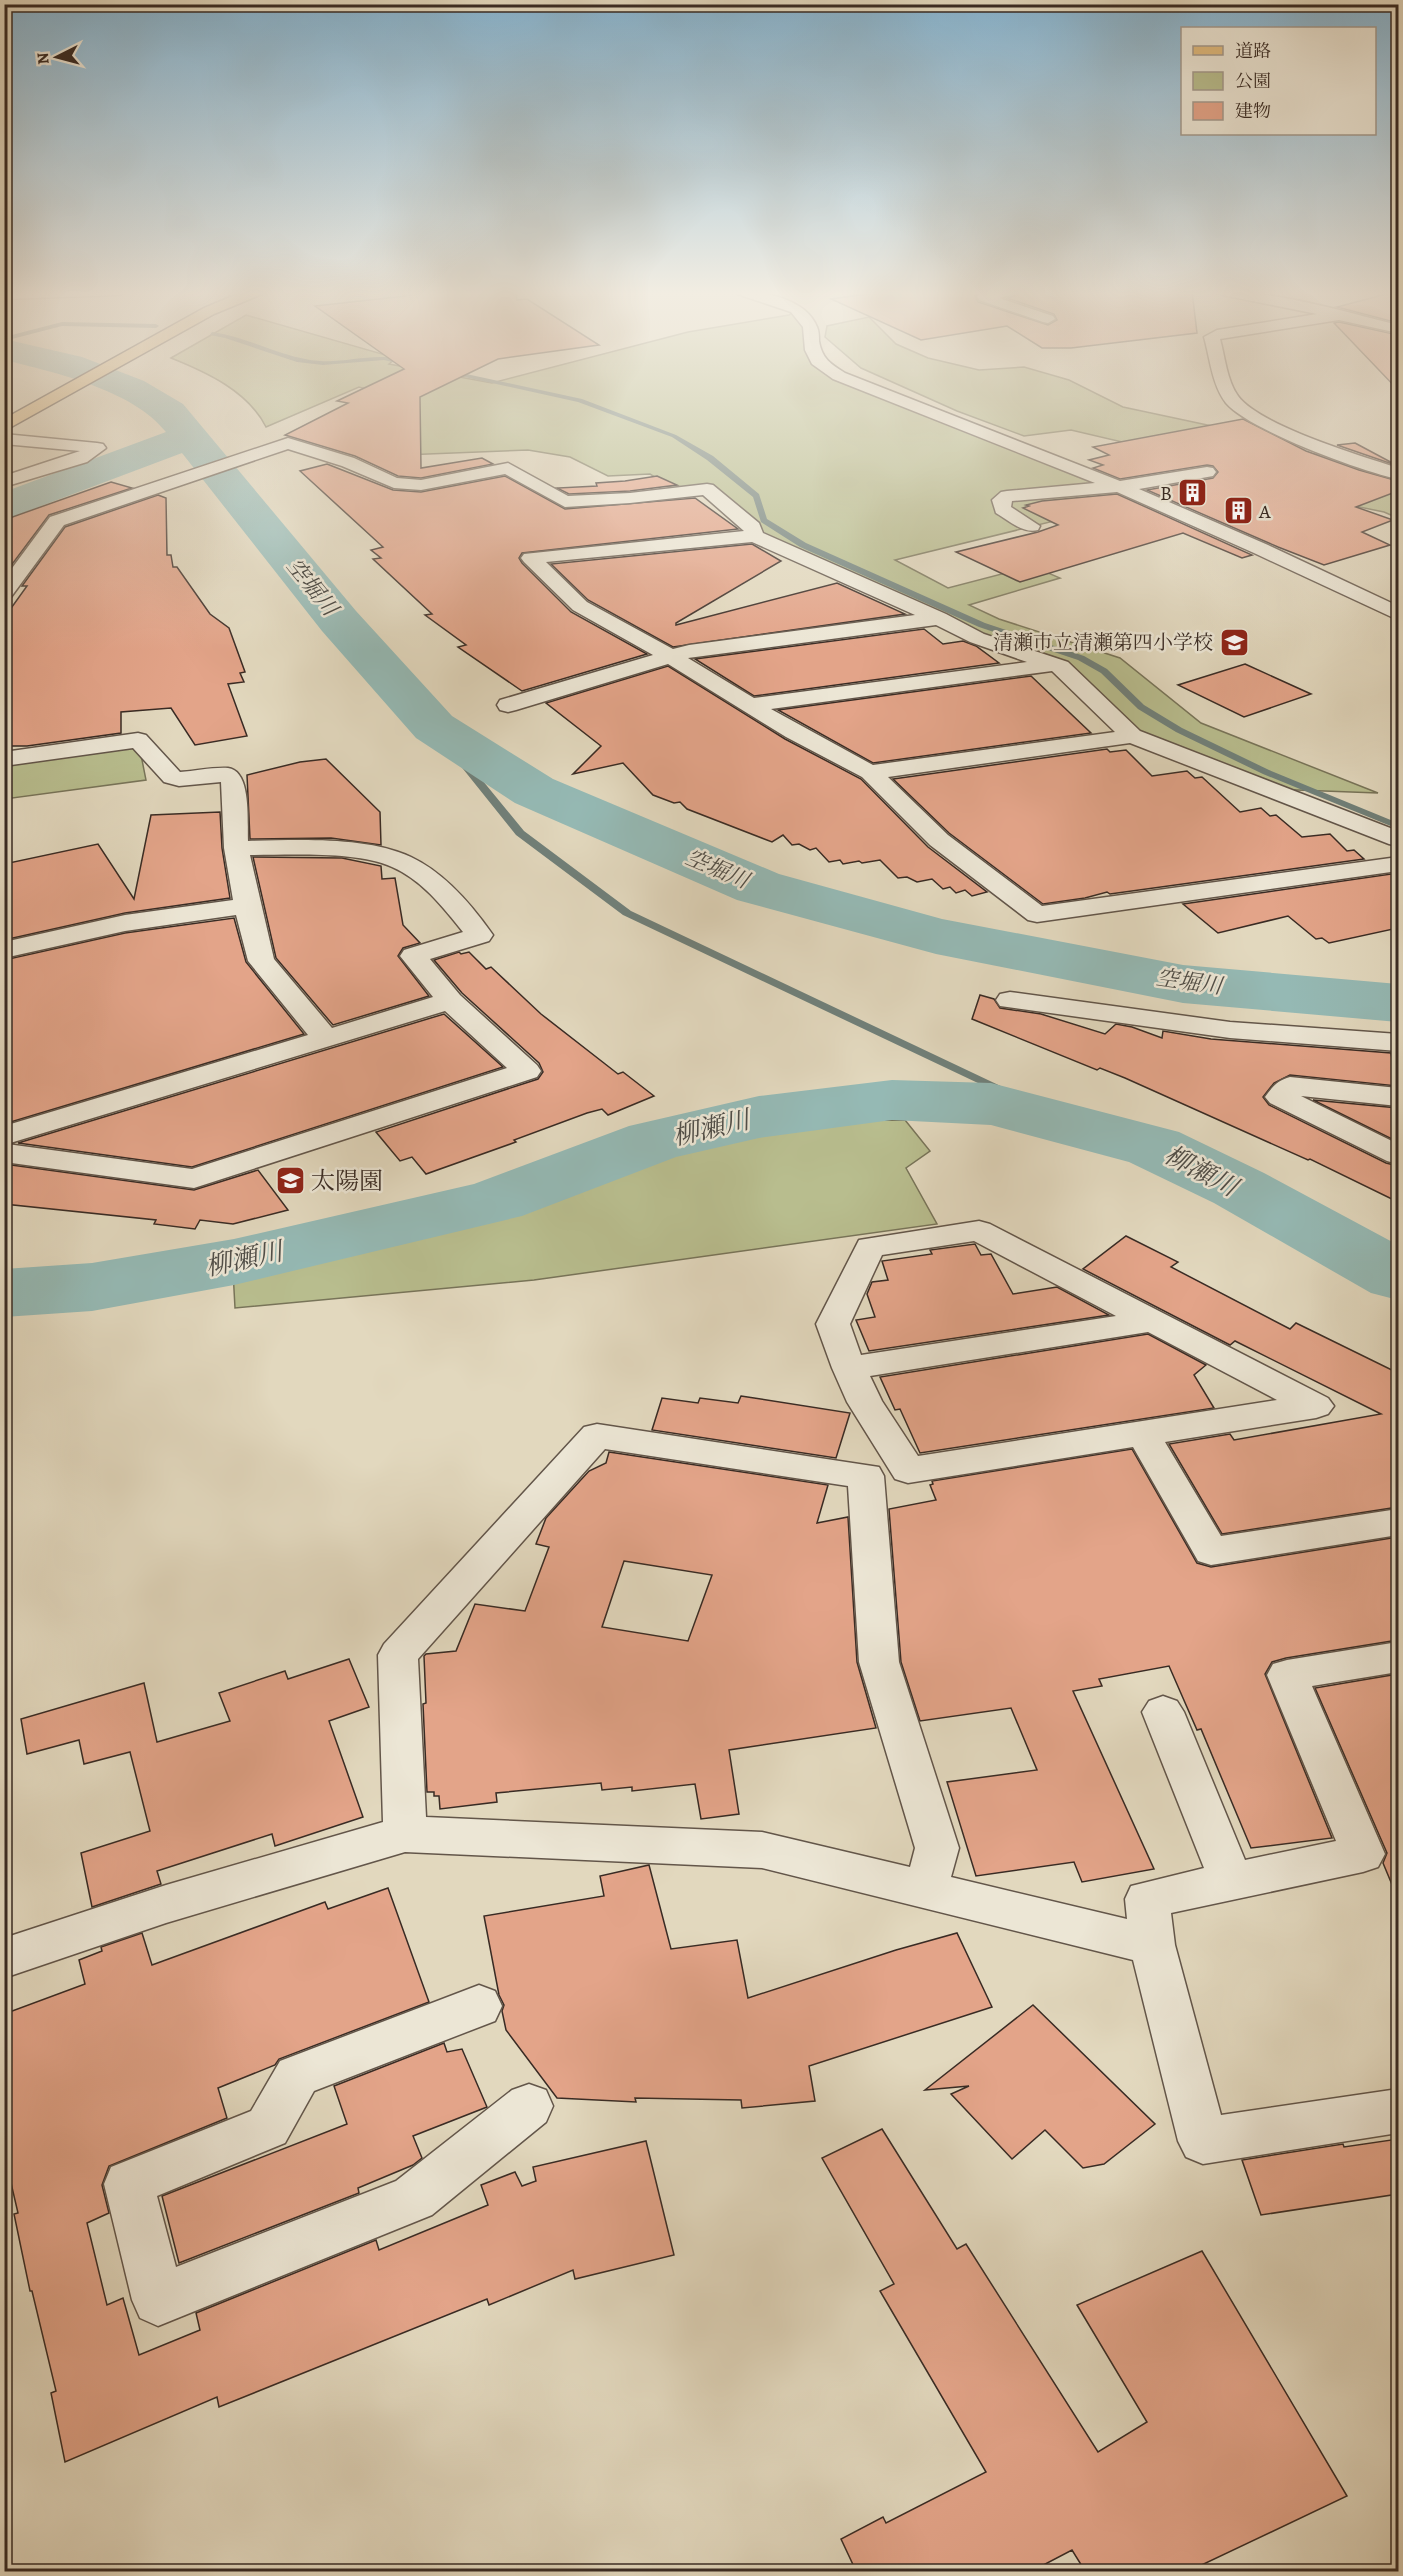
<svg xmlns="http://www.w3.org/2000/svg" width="1403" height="2576" font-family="Alegreya,'Noto Serif JP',serif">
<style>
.green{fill:#b8bd8e;stroke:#787459;stroke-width:1.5}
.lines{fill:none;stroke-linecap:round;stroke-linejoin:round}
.stream{fill:#70807a;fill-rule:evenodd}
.river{fill:#95b9b4;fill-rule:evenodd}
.building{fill:#e3a489;stroke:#392b24;stroke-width:1.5;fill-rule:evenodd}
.minor-casing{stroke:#63564a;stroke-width:3}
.major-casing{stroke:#392b24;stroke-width:3}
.minor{fill:#ece6d5;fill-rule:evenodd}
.major{fill:#e1bc7f;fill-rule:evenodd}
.labels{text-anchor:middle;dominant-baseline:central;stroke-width:5;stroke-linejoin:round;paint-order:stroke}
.far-poi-label{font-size:20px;fill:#392b24;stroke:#ece6d5;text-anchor:end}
.far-water-label{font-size:22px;font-style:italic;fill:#504e48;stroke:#ece6d5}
.poi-label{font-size:24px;fill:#392b24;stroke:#ece6d5;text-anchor:start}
.water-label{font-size:26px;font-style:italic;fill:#504e48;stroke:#ece6d5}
</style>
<rect width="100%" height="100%" fill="#e2d8be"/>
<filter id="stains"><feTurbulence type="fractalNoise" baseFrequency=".00333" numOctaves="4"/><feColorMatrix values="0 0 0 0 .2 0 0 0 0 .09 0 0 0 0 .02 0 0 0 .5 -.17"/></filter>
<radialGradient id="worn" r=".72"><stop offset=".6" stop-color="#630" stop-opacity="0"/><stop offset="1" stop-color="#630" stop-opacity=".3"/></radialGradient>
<g class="green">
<path d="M 796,309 L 820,364 L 1148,498 L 895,560 L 948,588 L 1032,566 L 1060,578 L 969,605 L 999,619 L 1120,658 L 1201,723 L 1378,793 L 1270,789 L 1132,736 L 1054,665 L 754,536 L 707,489 L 679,492 L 650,474 L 608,476 L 570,457 L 528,450 L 403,455 L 410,401 L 359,387 L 266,427 C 248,391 206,372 171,358 L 246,315 L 396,358 L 389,364 L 492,383 L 688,332 L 789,315 Z"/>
<polygon points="869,317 896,344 928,358 979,370 1024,367 1069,380 1123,407 1212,426 1313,454 1334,454 1398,475 1398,518 1384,512 1237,482 1207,472 1233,468 1071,430 1024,436 957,411 861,368 825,337 827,326"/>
<polygon points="138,740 146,780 5,799 4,759"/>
<polygon points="905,1120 930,1151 906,1168 937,1224 534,1280 235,1308 233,1271 496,1212 651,1150 793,1121"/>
</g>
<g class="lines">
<g class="stream">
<polygon points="62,322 156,324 159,326 156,328 62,326 4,341 4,337"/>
<path d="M 212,332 C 249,337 282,358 320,361 C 351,363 384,349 412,364 L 409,366 L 384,360 L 323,365 L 297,362 L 225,338 L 210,335 Z"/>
<polygon points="448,370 582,399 676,435 713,456 759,494 767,519 806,543 985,623 1084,656 1107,669 1144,705 1182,728 1269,770 1398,823 1398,829 1263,774 1176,732 1138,709 1101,673 1078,660 979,627 800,547 761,522 753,497 707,460 672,437 578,402 446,373"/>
<polygon points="431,725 437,725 524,831 631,911 1083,1125 1081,1128 1073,1128 623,915 516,835 431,729"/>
</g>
<g class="river">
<path d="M 4,339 L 82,357 L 144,381 L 183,404 L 356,611 L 452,716 L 553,779 L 779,874 L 942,919 L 1183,965 L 1398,984 L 1398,1022 L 1183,1003 L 936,954 L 737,900 L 515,803 L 416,738 L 322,631 L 182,453 L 4,520 L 4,492 L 166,432 C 133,390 54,372 4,360 Z"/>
<polygon points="892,1080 991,1083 1179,1132 1264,1173 1398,1245 1398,1300 1371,1293 1214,1203 1129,1162 991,1125 892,1120 759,1138 676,1157 522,1216 234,1285 92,1311 4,1317 4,1269 92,1263 234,1239 474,1184 629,1126 759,1096"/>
</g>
</g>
<g class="building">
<polygon points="417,291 516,291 517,300 527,299 599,345 498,359 420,397 421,468 482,458 493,464 421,478 398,476 355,456 285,435 348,403 337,401 404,369 315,306 406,296 405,295 418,294"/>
<polygon points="889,291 981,291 975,296 978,302 1048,325 1057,320 1054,314 1007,298 1015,296 1018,291 1192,291 1197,333 1071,348 1042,348 1007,326 921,340 831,299"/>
<polygon points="1398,291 1398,323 1337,307"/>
<polygon points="1339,322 1398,335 1398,390 1334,323"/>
<polygon points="1243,419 1306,451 1359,470 1398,481 1398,491 1356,507 1393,520 1362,532 1390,545 1324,565 1278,547 1147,490 1213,478 1218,472 1213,466 1207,465 1120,479 1093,468 1103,465 1089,460 1109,455 1093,447"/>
<polygon points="1355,443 1398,466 1337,445"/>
<polygon points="327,464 393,490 421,492 505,476 565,509 695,498 738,529 522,553 519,558 522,563 571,612 647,654 522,691 458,647 466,645 425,615 432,614 373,559 381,558 371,550 383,547 300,471"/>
<polygon points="657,476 677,485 630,491 569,494 557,488 597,486 596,483 625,481"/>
<polygon points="111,482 132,488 49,515 4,575 4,520"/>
<polygon points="1117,494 1252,555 1242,558 1183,533 1020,582 956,552 1038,532 1058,525 1023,508 1029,506 1026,505 1042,501"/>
<polygon points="158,495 166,498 167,555 171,555 173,567 177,567 210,614 229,628 245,672 240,673 244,682 228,684 247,736 195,745 171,708 121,712 121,733 27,746 4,746 4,618 27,586 22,586 65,527"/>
<polygon points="752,544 781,561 676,623 676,625 837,583 905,614 673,647 588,600 551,564"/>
<polygon points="924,629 943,644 963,641 976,646 999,663 754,696 695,659"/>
<polygon points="1245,664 1311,694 1244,717 1178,685"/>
<polygon points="668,666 785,739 861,779 928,847 987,892 972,896 965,890 956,893 950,887 943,889 932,879 917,882 907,877 898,878 880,860 862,863 859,861 843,864 840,860 829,862 816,848 810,850 799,844 792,845 783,835 772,842 687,809 680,802 674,803 653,795 623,763 573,774 601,746 546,703"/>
<polygon points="1031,676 1091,733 873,763 778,710"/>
<polygon points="1107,749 1110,752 1126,750 1152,776 1187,771 1195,778 1202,777 1240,812 1261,808 1270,816 1276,815 1302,837 1330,834 1347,851 1354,850 1364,859 1110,894 1107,892 1085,898 1043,904 949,833 893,779"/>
<polygon points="326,759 380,812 381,845 331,838 250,839 247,775 300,762"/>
<polygon points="220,812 222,848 230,898 125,913 4,940 4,864 98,844 134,899 151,815"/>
<polygon points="253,857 342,858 381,866 382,879 395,878 403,925 420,943 403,948 398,956 429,996 333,1025 276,958"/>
<polygon points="1398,873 1398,928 1329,943 1322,938 1316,939 1288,916 1218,933 1183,904"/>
<polygon points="234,918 246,962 304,1034 4,1124 4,960 125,933"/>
<polygon points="459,952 461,954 469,952 486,969 491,967 541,1014 618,1074 623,1072 654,1096 608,1115 602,1109 587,1113 514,1140 516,1142 426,1174 412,1157 400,1161 376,1132 538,1079 543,1072 539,1063 462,993 434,960"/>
<polygon points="980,995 994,999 1000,1008 1041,1014 1105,1034 1116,1024 1132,1027 1162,1038 1163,1031 1211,1039 1391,1053 1397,1086 1290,1075 1274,1083 1263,1097 1269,1105 1386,1163 1398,1166 1398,1202 1310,1159 1308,1160 1125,1078 1100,1068 1097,1070 972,1019"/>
<polygon points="444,1014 503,1067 192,1167 18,1143"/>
<polygon points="1313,1100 1398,1108 1398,1142"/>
<polygon points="4,1164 194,1190 258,1170 288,1210 233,1224 200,1220 195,1229 154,1224 156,1220 4,1204"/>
<polygon points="1126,1236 1178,1262 1171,1267 1290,1329 1296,1323 1398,1373 1398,1507 1222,1534 1169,1444 1230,1434 1234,1440 1381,1414 1235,1341 1230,1345 1083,1269"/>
<polygon points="975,1244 981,1255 991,1254 1013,1294 1057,1287 1109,1315 869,1351 856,1320 875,1317 867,1294 872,1282 888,1280 882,1261 932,1254 930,1250"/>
<polygon points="1148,1334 1206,1365 1194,1375 1214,1408 920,1453 900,1409 895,1410 880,1377"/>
<polygon points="741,1396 850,1413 836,1458 652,1430 662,1398 698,1403 700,1398 738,1403"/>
<polygon points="1132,1449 1197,1563 1211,1567 1398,1537 1398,1640 1286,1658 1272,1662 1265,1674 1332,1838 1251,1848 1201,1729 1197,1730 1169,1666 1099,1679 1102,1686 1073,1691 1154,1869 1082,1882 1074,1862 976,1876 947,1782 1037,1770 1011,1708 920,1721 901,1662 889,1509 936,1500 930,1485 933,1484 932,1481"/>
<path d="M 609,1452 L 828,1485 L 817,1523 L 848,1517 L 857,1662 L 876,1728 L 729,1750 L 739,1814 L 701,1819 L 695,1784 L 632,1791 L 632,1787 L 602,1790 L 601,1783 L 496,1793 L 497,1802 L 440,1809 L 439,1796 L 434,1796 L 434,1792 L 427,1792 L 423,1704 L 426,1703 L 424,1656 L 426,1654 L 456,1651 L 475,1604 L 525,1611 L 549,1547 L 536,1544 L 546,1518 L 589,1471 L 606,1463 ZM 624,1561 L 712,1575 L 688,1641 L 602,1627 Z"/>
<polygon points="349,1659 369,1707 329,1721 363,1817 275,1846 272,1834 157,1871 161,1884 92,1907 81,1853 150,1831 130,1752 84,1764 79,1740 27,1754 21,1719 144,1683 157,1742 230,1721 219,1693 285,1671 288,1679"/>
<polygon points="1398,1674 1398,1899 1383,1863 1387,1853 1315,1688"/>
<polygon points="649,1865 671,1949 737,1940 748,1998 896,1950 957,1933 992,2007 809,2066 815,2101 742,2108 741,2100 635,2098 636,2102 557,2098 506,2030 502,2011 504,2005 499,1995 484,1916 604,1896 600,1876"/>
<polygon points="388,1888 429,2002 279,2059 275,2065 218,2088 227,2118 109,2166 102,2185 109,2213 87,2223 107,2305 123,2298 139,2355 200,2330 196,2313 376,2240 379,2250 488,2205 481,2185 515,2172 522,2186 536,2181 533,2167 646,2141 674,2255 575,2279 573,2270 489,2305 487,2299 219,2407 217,2397 65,2462 51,2393 56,2391 32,2291 30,2291 14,2214 18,2213 4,2153 4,2014 85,1984 79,1960 102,1951 101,1947 142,1933 152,1965 325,1902 328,1909"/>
<polygon points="1033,2005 1155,2124 1104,2164 1083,2168 1045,2130 1012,2159 951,2094 969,2086 925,2090"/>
<polygon points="444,2043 447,2052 462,2049 487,2107 413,2136 422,2158 413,2165 358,2188 359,2193 179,2263 162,2196 347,2124 334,2086"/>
<polygon points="882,2129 957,2249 966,2244 1098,2452 1147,2422 1077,2305 1202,2251 1347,2496 1189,2571 1085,2571 1072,2550 1032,2571 856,2571 841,2539 883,2517 886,2523 986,2472 880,2291 894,2284 822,2158"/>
<polygon points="1398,2139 1398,2194 1261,2215 1242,2160 1343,2144 1344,2147"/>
</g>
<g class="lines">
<defs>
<g id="minor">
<polygon points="4,291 126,291 119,295 4,299"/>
<path d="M 735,291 C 762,291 806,298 817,327 C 819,331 819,337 819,341 C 822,359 831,364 845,373 L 1120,481 L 1207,467 L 1213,468 L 1216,472 L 1213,476 L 1139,489 L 1268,545 L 1398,606 L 1398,620 L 1254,553 L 1117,492 L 1012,501 L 1011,507 L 1040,526 L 1038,530 C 1023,534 1008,520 996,513 L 992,500 L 1001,492 L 1007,491 L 1095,483 L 833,379 L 812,364 L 805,350 L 803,327 L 791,312 L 737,294 Z"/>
<polygon points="991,291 1016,291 1014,294 999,298 1053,316 1055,319 1048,323 1043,322 979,300 977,297 979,294"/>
<path d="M 1215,291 C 1277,291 1338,310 1398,325 L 1398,333 L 1339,320 L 1220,339 C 1225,357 1227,381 1238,396 C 1260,426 1362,456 1398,468 L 1398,479 C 1362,472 1249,430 1226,403 C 1212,385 1210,358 1204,337 L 1217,330 L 1317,314 L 1222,295 Z"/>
<polygon points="4,434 97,443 103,444 106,448 87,462 4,487 4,476 80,451 4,444"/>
<path d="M 288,438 L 354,458 L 397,478 L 421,480 L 508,463 L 568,496 L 630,493 L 707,484 L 713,485 L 759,523 L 763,533 L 946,614 L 984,634 L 1068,662 L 1140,731 L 1398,831 L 1398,846 L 1389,844 L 1130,743 L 888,777 L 948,835 L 1042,906 L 1398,857 L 1398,871 L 1037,922 L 1028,920 L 930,845 L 862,777 L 786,737 L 668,664 L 516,710 L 508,712 L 500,710 L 497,705 L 500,700 L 653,655 L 573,610 L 524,562 L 521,558 L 524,554 L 744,531 L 703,495 L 630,503 L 565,507 L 505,474 L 421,490 L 394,488 L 342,466 L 288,449 L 64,525 L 11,597 L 4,599 L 4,579 L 50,517 ZM 752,542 L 915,615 L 689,645 L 673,649 L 587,602 L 546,562 ZM 936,625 L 970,642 L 1027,662 L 754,698 L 688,658 ZM 1052,671 L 1115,732 L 873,765 L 771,709 Z"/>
<path d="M 138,733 L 146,735 L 180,772 C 195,771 213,767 228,768 C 252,771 247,822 248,841 C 297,840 366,836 411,857 C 445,873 472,905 493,935 L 489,941 L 430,959 L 460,995 L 537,1065 L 541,1071 L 537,1077 L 194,1188 L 4,1162 L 4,1126 L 308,1035 L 248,961 L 236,915 L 125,931 L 4,958 L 4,942 L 125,915 L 233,900 L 224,848 L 221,782 L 179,786 L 164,782 L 133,748 L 4,766 L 4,752 ZM 250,855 C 289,855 357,851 392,867 C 422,880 443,907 463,932 L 404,950 L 400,956 L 433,997 L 332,1028 L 274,959 ZM 445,1011 L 507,1068 L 192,1169 L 7,1144 Z"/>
<polygon points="1010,992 1230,1022 1398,1034 1398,1051 1230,1038 1000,1006 996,1000 1000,994"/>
<path d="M 1290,1077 L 1398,1088 L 1398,1106 L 1301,1096 L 1398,1144 L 1398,1164 L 1387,1161 L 1270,1103 L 1265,1097 C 1272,1087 1278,1080 1290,1077 Z"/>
<path d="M 979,1221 L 990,1224 L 1328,1398 L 1334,1406 L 1328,1414 L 1316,1418 L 1165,1442 L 1221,1536 L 1398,1509 L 1398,1535 L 1211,1565 L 1198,1561 L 1133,1447 L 908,1483 L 895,1479 L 847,1402 L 832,1368 L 816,1324 L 859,1240 ZM 974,1241 L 1116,1316 L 861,1355 L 850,1324 L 882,1255 ZM 1148,1332 L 1277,1400 L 918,1456 L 882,1401 L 870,1376 Z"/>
<path d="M 597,1424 L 879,1467 L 884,1476 L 899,1662 L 959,1848 L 951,1877 L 1127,1919 L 1125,1899 L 1131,1886 L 1204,1868 L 1142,1712 L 1149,1701 L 1163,1696 L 1177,1701 L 1184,1712 L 1245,1860 L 1336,1841 L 1267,1675 L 1273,1664 L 1287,1660 L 1398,1642 L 1398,1672 L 1312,1686 L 1385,1854 L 1378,1867 L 1363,1872 L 1171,1913 L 1175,1945 L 1221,2115 L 1398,2089 L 1398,2133 L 1203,2164 L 1186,2157 L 1178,2141 L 1133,1960 L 762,1868 L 405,1852 L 166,1923 L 4,1978 L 4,1938 L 166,1885 L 383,1822 L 378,1655 L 384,1644 L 584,1427 ZM 605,1449 L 848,1486 L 859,1662 L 915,1848 L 910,1867 L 762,1832 L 426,1817 L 418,1659 Z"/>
<polygon points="479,1985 495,1991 502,2006 495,2021 314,2091 285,2143 157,2196 176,2267 396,2181 512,2090 529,2084 546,2090 553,2106 546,2122 432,2215 158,2326 140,2318 132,2300 104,2184 111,2167 251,2111 280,2061"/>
</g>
<polygon id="major" points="245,291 264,291 262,294 214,314 4,431 4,419 204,308"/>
</defs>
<use href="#minor" class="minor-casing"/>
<use href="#major" class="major-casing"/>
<use href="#minor" class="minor"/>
<use href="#major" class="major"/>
</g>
<linearGradient id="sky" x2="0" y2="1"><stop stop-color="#87b6d3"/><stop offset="0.45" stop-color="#f2ede2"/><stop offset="1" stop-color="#f2ede2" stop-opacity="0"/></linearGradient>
<rect width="1403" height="652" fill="url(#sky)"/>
<defs>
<symbol id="building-square" viewBox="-11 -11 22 22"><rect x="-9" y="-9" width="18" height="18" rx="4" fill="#8f2418" stroke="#ece6d5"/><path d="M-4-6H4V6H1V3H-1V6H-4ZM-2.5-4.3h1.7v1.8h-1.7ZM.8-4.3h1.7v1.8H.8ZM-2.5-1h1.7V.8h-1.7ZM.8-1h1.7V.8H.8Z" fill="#fff"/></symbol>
<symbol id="school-square" viewBox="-11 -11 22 22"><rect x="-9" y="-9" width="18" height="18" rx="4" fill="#8f2418" stroke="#ece6d5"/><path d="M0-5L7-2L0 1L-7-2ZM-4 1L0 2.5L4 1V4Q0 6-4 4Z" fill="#fff"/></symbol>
</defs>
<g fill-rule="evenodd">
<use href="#building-square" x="1176" y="476" width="33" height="33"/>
<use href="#building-square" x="1222" y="494" width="33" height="33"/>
<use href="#school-square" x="1218" y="626" width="33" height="33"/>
<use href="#school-square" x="274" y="1164" width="33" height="33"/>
</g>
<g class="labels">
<g class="far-poi-label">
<text x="1172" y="493">B</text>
<text x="1259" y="511" text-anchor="start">A</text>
<text x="1213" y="642">清瀬市立清瀬第四小学校</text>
</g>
<g class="far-water-label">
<text transform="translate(312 587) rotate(51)">空堀川</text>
<text transform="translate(717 869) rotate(23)">空堀川</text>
<text transform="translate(1189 982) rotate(8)">空堀川</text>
</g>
<g class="poi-label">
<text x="311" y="1181">太陽園</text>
</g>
<g class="water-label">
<text transform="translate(711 1128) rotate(-13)">柳瀬川</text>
<text transform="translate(1201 1171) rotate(28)">柳瀬川</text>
<text transform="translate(244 1259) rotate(-12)">柳瀬川</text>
</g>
</g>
<rect width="1403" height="2576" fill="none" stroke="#e2d8be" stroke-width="24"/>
<rect x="6" y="6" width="1391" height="2564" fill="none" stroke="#392b24" stroke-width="3"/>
<rect x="12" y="12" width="1379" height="2552" fill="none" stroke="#392b24" stroke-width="1.5"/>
<rect x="1181" y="27" width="195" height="108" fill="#ece6d5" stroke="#a49b8e" stroke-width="1.5"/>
<rect x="1193" y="46" width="30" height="9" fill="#e1bc7f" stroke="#a49b8e" stroke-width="1.5"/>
<text x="1235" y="57" font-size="18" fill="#392b24">道路</text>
<rect x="1193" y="72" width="30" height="18" fill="#b8bd8e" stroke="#a49b8e" stroke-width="1.5"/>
<text x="1235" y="87" font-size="18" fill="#392b24">公園</text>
<rect x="1193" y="102" width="30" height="18" fill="#e3a489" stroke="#a49b8e" stroke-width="1.5"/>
<text x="1235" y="117" font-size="18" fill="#392b24">建物</text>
<g transform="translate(57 57) rotate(264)" stroke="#ece6d5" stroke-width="4.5" paint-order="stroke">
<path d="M0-4.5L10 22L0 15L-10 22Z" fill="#392b24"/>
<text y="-9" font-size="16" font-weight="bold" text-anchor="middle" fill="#392b24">N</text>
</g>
<rect width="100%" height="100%" filter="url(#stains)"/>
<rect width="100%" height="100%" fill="url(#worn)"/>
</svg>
